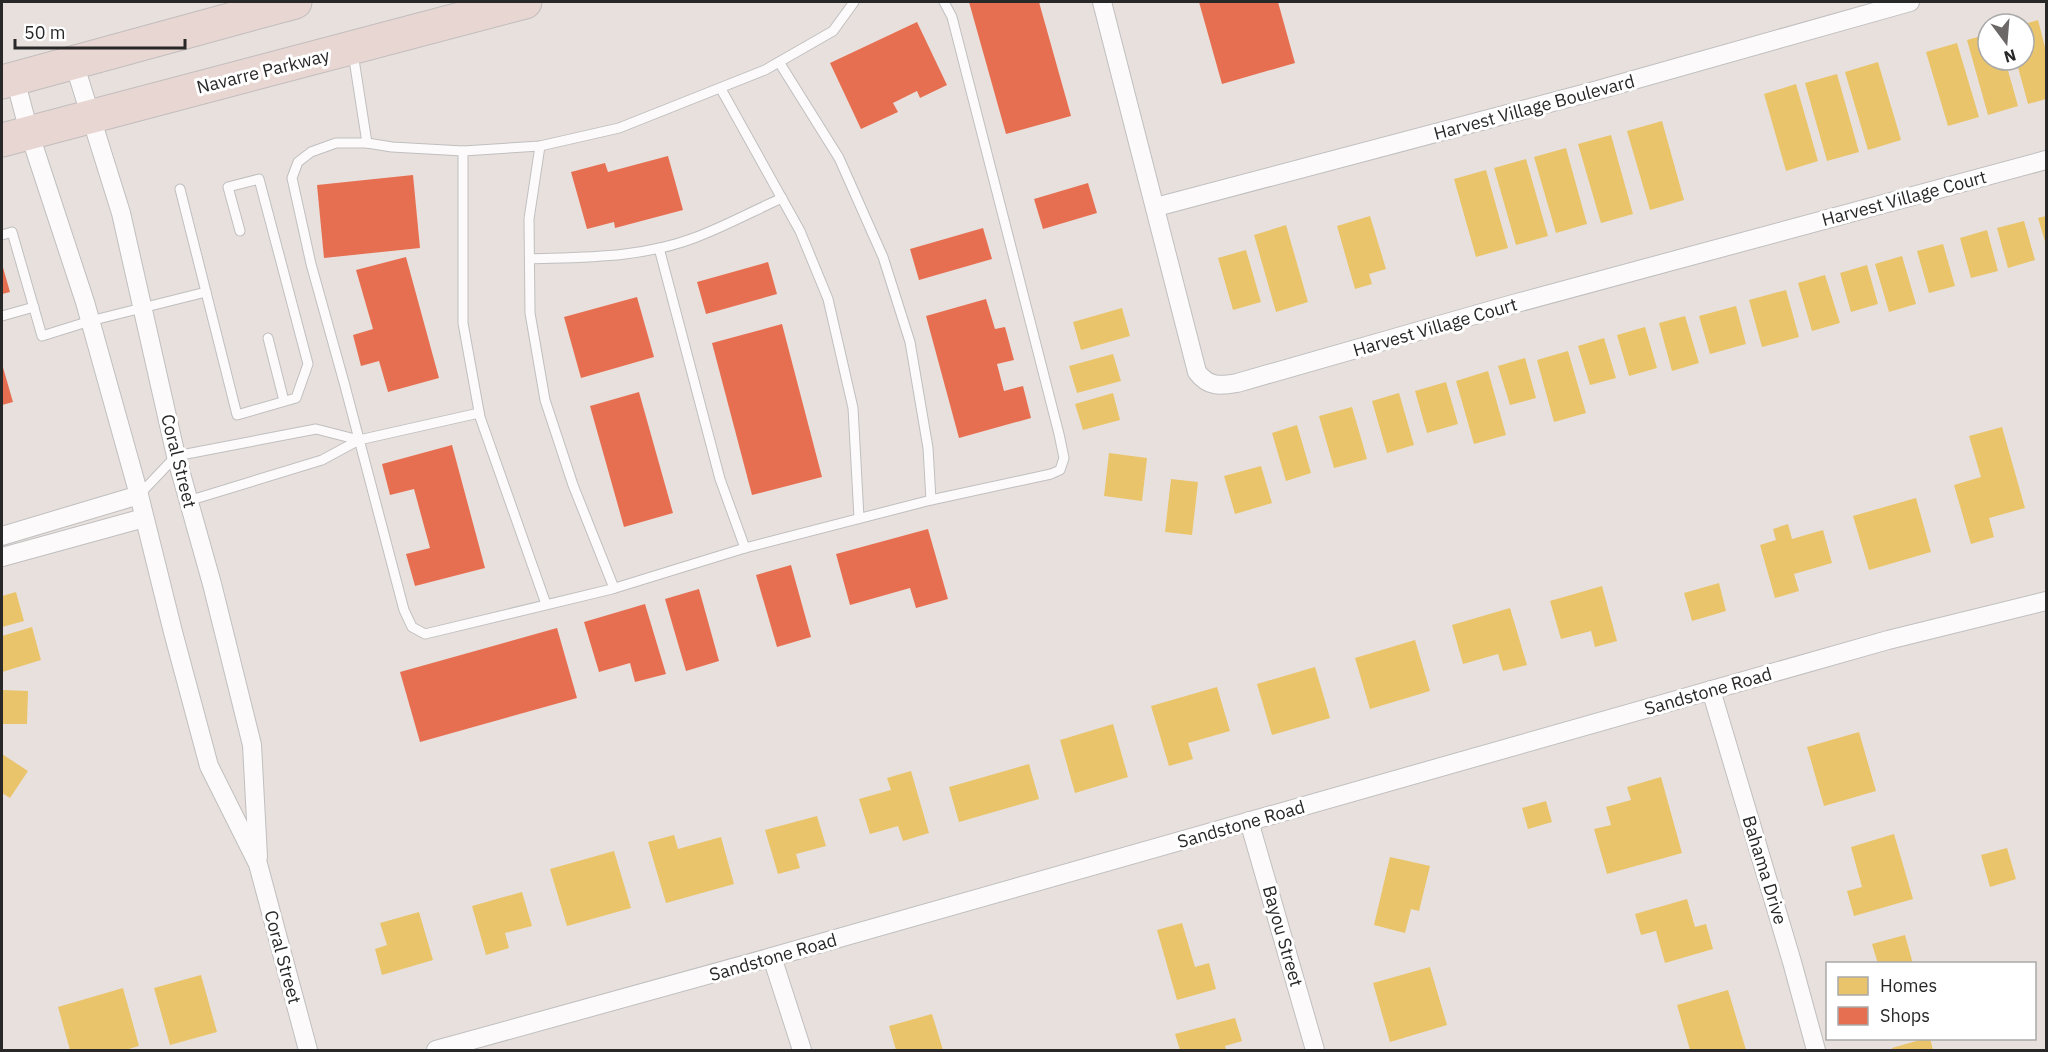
<svg xmlns="http://www.w3.org/2000/svg" width="2048" height="1052" font-family="'IBM Plex Sans',sans-serif">
<style>
.homes{fill:#e9c46a}
.shops{fill:#e76f51}
.lines{fill:none;stroke-linecap:round;stroke-linejoin:round}
.lane-casing{stroke:#c0bfbf;stroke-width:11}
.street-casing{stroke:#c0bfbf;stroke-width:20}
.highway-casing{stroke:#c0bdbc;stroke-width:35}
.lane{stroke:#fcfafa;stroke-width:9}
.street{stroke:#fcfafa;stroke-width:18}
.highway{stroke:#e8d6d2;stroke-width:33}
.labels{text-anchor:middle;dominant-baseline:central;stroke-width:6;stroke-linejoin:round;paint-order:stroke}
.street-label{font-size:18px;fill:#282828;stroke:#fff}
</style>
<rect width="100%" height="100%" fill="#e8e0dd"/>
<g class="homes">
<polygon points="2038,20 2046,51 2046,99 2028,104 2016,60 2024,60 2024,24"/>
<polygon points="1988,34 1988,60 2005,60 2018,106 1988,115 1967,40"/>
<polygon points="1957,43 1979,117 1948,126 1926,52"/>
<polygon points="1878,62 1901,140 1868,150 1845,72"/>
<polygon points="1837,74 1859,152 1827,161 1805,83"/>
<polygon points="1796,84 1818,161 1786,171 1764,94"/>
<polygon points="1662,121 1684,200 1650,210 1627,131"/>
<polygon points="1611,135 1633,214 1601,223 1578,144"/>
<polygon points="1566,148 1587,224 1556,233 1534,157"/>
<polygon points="1526,159 1548,236 1516,245 1494,168"/>
<polygon points="1486,170 1508,248 1476,257 1454,179"/>
<polygon points="1370,216 1386,269 1369,274 1372,284 1355,289 1337,226"/>
<polygon points="2046,216 2046,245 2038,218"/>
<polygon points="2024,221 2035,260 2008,268 1997,228"/>
<polygon points="1286,225 1308,302 1276,312 1254,235"/>
<polygon points="1987,230 1998,271 1971,278 1960,238"/>
<polygon points="1943,244 1955,286 1929,293 1917,251"/>
<polygon points="1246,250 1261,302 1233,310 1218,258"/>
<polygon points="1902,256 1916,304 1889,312 1875,264"/>
<polygon points="1867,265 1878,304 1851,312 1840,273"/>
<polygon points="1825,275 1840,323 1812,331 1798,283"/>
<polygon points="1786,290 1799,337 1762,347 1749,300"/>
<polygon points="1736,306 1746,344 1710,354 1699,316"/>
<polygon points="1122,308 1130,336 1081,350 1073,322"/>
<polygon points="1685,316 1699,363 1672,371 1659,323"/>
<polygon points="1645,327 1657,368 1629,376 1617,335"/>
<polygon points="1604,338 1616,378 1590,385 1578,346"/>
<polygon points="1568,351 1586,413 1554,422 1537,360"/>
<polygon points="1113,354 1121,381 1077,393 1069,366"/>
<polygon points="1525,358 1536,398 1510,405 1498,366"/>
<polygon points="1488,371 1506,435 1474,444 1456,381"/>
<polygon points="1446,382 1458,424 1427,433 1415,391"/>
<polygon points="1113,393 1120,420 1083,430 1075,404"/>
<polygon points="1399,393 1414,445 1387,453 1372,401"/>
<polygon points="1352,407 1367,459 1334,468 1319,416"/>
<polygon points="1297,425 1311,473 1286,481 1272,433"/>
<polygon points="2002,427 2025,508 1989,518 1994,537 1971,544 1954,485 1981,477 1969,436"/>
<polygon points="1109,453 1147,458 1142,501 1104,496"/>
<polygon points="1261,466 1272,503 1235,514 1224,476"/>
<polygon points="1171,479 1198,482 1192,535 1165,532"/>
<polygon points="1916,498 1931,552 1869,570 1853,516"/>
<polygon points="1788,524 1792,539 1823,530 1832,563 1794,574 1799,591 1775,598 1760,545 1776,540 1773,529"/>
<polygon points="1719,583 1726,611 1692,621 1684,593"/>
<polygon points="1602,586 1617,641 1595,647 1591,631 1561,639 1550,601"/>
<polygon points="16,592 24,621 2,627 2,596"/>
<polygon points="1510,608 1527,665 1503,671 1498,654 1463,664 1452,625"/>
<polygon points="32,627 41,660 2,672 2,636"/>
<polygon points="1415,640 1430,691 1370,709 1355,658"/>
<polygon points="1315,667 1330,718 1272,735 1257,684"/>
<polygon points="1217,687 1230,731 1188,743 1193,759 1169,766 1151,706"/>
<polygon points="2,690 28,691 27,724 2,724"/>
<polygon points="1113,724 1128,777 1075,793 1060,740"/>
<polygon points="1859,732 1876,791 1824,806 1807,747"/>
<polygon points="2,754 28,771 10,798 2,793"/>
<polygon points="1029,764 1039,799 959,822 949,787"/>
<polygon points="911,771 929,833 903,841 898,826 870,834 859,799 891,790 887,778"/>
<polygon points="1661,777 1682,853 1607,874 1594,829 1611,825 1606,807 1631,800 1627,787"/>
<polygon points="1546,801 1552,822 1528,829 1522,808"/>
<polygon points="817,816 826,846 796,854 800,868 778,874 765,830"/>
<polygon points="1894,834 1913,899 1854,916 1847,891 1862,887 1851,847"/>
<polygon points="674,835 678,849 721,837 734,884 666,903 648,842"/>
<polygon points="2007,848 2016,879 1990,887 1981,855"/>
<polygon points="614,851 631,908 567,926 550,869"/>
<polygon points="1390,857 1430,866 1419,911 1411,909 1405,933 1374,925"/>
<polygon points="522,892 532,926 505,933 509,948 486,955 472,906"/>
<polygon points="1687,899 1695,927 1706,924 1713,949 1665,963 1656,931 1641,935 1635,914"/>
<polygon points="419,912 433,960 382,975 375,949 387,945 380,923"/>
<polygon points="1182,923 1195,967 1209,963 1216,989 1177,1000 1157,930"/>
<polygon points="1905,935 1913,964 1878,964 1872,944"/>
<polygon points="1430,967 1447,1025 1390,1042 1373,983"/>
<polygon points="201,975 217,1032 170,1045 154,988"/>
<polygon points="123,988 139,1046 125,1050 70,1050 58,1007"/>
<polygon points="1728,990 1746,1050 1690,1050 1677,1005"/>
<polygon points="932,1014 943,1050 896,1050 889,1026"/>
<polygon points="1235,1018 1242,1041 1225,1046 1226,1050 1180,1050 1175,1034"/>
<polygon points="1927,1038 1930,1038 1933,1050 1893,1050 1892,1048"/>
</g>
<g class="shops">
<polygon points="969,2 1039,2 1071,116 1006,134"/>
<polygon points="1199,2 1278,2 1295,63 1222,84"/>
<polygon points="917,22 947,85 920,98 917,91 893,103 898,112 861,129 830,63"/>
<polygon points="668,156 683,210 615,228 614,222 587,229 571,172 605,163 608,172"/>
<polygon points="413,175 420,248 324,258 317,185"/>
<polygon points="1088,183 1097,213 1043,229 1034,199"/>
<polygon points="983,228 992,259 919,280 910,249"/>
<polygon points="406,257 439,378 388,392 379,361 361,366 353,335 373,329 356,270"/>
<polygon points="768,262 777,294 706,314 697,282"/>
<polygon points="2,264 10,292 2,294"/>
<polygon points="637,297 654,357 581,378 564,317"/>
<polygon points="986,299 995,329 1005,327 1014,360 997,364 1004,391 1023,386 1031,418 959,438 926,316"/>
<polygon points="782,324 822,477 752,495 712,343"/>
<polygon points="2,364 13,402 2,405"/>
<polygon points="639,392 673,513 624,527 590,406"/>
<polygon points="452,445 485,568 415,586 406,554 430,548 414,489 390,495 382,464"/>
<polygon points="928,529 948,599 916,608 910,588 850,605 836,554"/>
<polygon points="791,565 811,637 777,647 756,575"/>
<polygon points="699,589 719,661 686,671 665,599"/>
<polygon points="645,604 666,674 635,682 630,663 599,672 584,622"/>
<polygon points="557,628 577,698 420,742 400,672"/>
</g>
<g class="lines">
<defs>
<g id="lane">
<polyline points="353,53 367,143 336,143 311,152 298,162 292,178 311,264 345,386 404,610 412,627 425,634 612,589 745,548 931,500 1051,474 1060,470 1064,458 1059,434 952,17 944,2"/>
<polyline points="779,62 839,158 883,257 910,342 928,448 931,500"/>
<polyline points="721,89 800,231 828,299 853,408 859,518"/>
<polyline points="367,143 392,147 463,151 540,146 619,128 765,70 833,31 854,2"/>
<polyline points="540,146 529,219 530,313 545,400 573,485 614,588"/>
<polyline points="463,151 463,323 480,417 546,604"/>
<polyline points="180,189 206,292"/>
<polyline points="2,235 12,232 42,336 90,321 206,292 237,415 296,398 308,364 259,179 228,187 240,231"/>
<polyline points="659,248 720,479 745,548"/>
<path d="M 530,259 C 585,257 641,258 694,238 C 724,227 753,211 782,198"/>
<polyline points="2,316 34,307"/>
<polyline points="268,338 284,401"/>
<polyline points="139,495 176,456 316,429 359,440"/>
<polyline points="188,501 322,460 359,440 479,413"/>
</g>
<g id="street">
<path d="M 1102,2 L 1197,372 C 1208,387 1220,386 1237,383 L 1513,304 L 2046,160"/>
<polyline points="74,63 121,213 176,456 212,584 252,745 258,857"/>
<polyline points="15,79 29,132 85,302 139,495 173,632 209,766 258,864 308,1050"/>
<polyline points="1156,207 1598,90 1910,2"/>
<polyline points="2,536 139,495"/>
<polyline points="2,557 144,518"/>
<polyline points="1711,690 1792,962 1816,1050"/>
<polyline points="1249,821 1315,1050"/>
<polyline points="772,957 802,1050"/>
<polyline points="436,1050 772,957 1888,640 2046,601"/>
</g>
<g id="highway">
<polyline points="2,82 295,2"/>
<polyline points="2,140 525,2"/>
</g>
</defs>
<use href="#lane" class="lane-casing"/>
<use href="#street" class="street-casing"/>
<use href="#highway" class="highway-casing"/>
<use href="#lane" class="lane"/>
<use href="#street" class="street"/>
<use href="#highway" class="highway"/>
</g>
<g class="labels">
<g class="street-label">
<text transform="translate(263 71) rotate(-14)">Navarre Parkway</text>
<text transform="translate(1534 107) rotate(-15)">Harvest Village Boulevard</text>
<text transform="translate(1904 198) rotate(-15)">Harvest Village Court</text>
<text transform="translate(1435 327) rotate(-16)">Harvest Village Court</text>
<text transform="translate(179 461) rotate(76)">Coral Street</text>
<text transform="translate(1708 691) rotate(-16)">Sandstone Road</text>
<text transform="translate(1241 824) rotate(-16)">Sandstone Road</text>
<text transform="translate(1765 870) rotate(73)">Bahama Drive</text>
<text transform="translate(1283 936) rotate(74)">Bayou Street</text>
<text transform="translate(283 957) rotate(75)">Coral Street</text>
<text transform="translate(773 957) rotate(-16)">Sandstone Road</text>
</g>
</g>
<rect width="2048" height="1052" fill="none" stroke="#282828" stroke-width="6"/>
<rect x="1826" y="962" width="210" height="78" fill="#ffffff" stroke="#a9a9a9" stroke-width="1.5"/>
<rect x="1838" y="977" width="30" height="18" fill="#e9c46a" stroke="#a9a9a9" stroke-width="1.5"/>
<text x="1880" y="992" font-size="18" fill="#282828">Homes</text>
<rect x="1838" y="1007" width="30" height="18" fill="#e76f51" stroke="#a9a9a9" stroke-width="1.5"/>
<text x="1880" y="1022" font-size="18" fill="#282828">Shops</text>
<g transform="translate(2006 42) rotate(164)"><circle r="28" fill="#ffffff" stroke="#a9a9a9" stroke-width="1.5"/>
<path d="M0-4.5L10 22L0 15L-10 22Z" fill="#6b6867"/>
<text y="-9" font-size="16" font-weight="bold" text-anchor="middle" fill="#282828">N</text>
</g>
<path d="M15 39v9h170v-9" fill="none" stroke="#282828" stroke-width="3"/>
<text x="24" y="39" font-size="18" fill="#282828" stroke="#ffffff" stroke-width="4.5" paint-order="stroke">50 m</text>
</svg>
